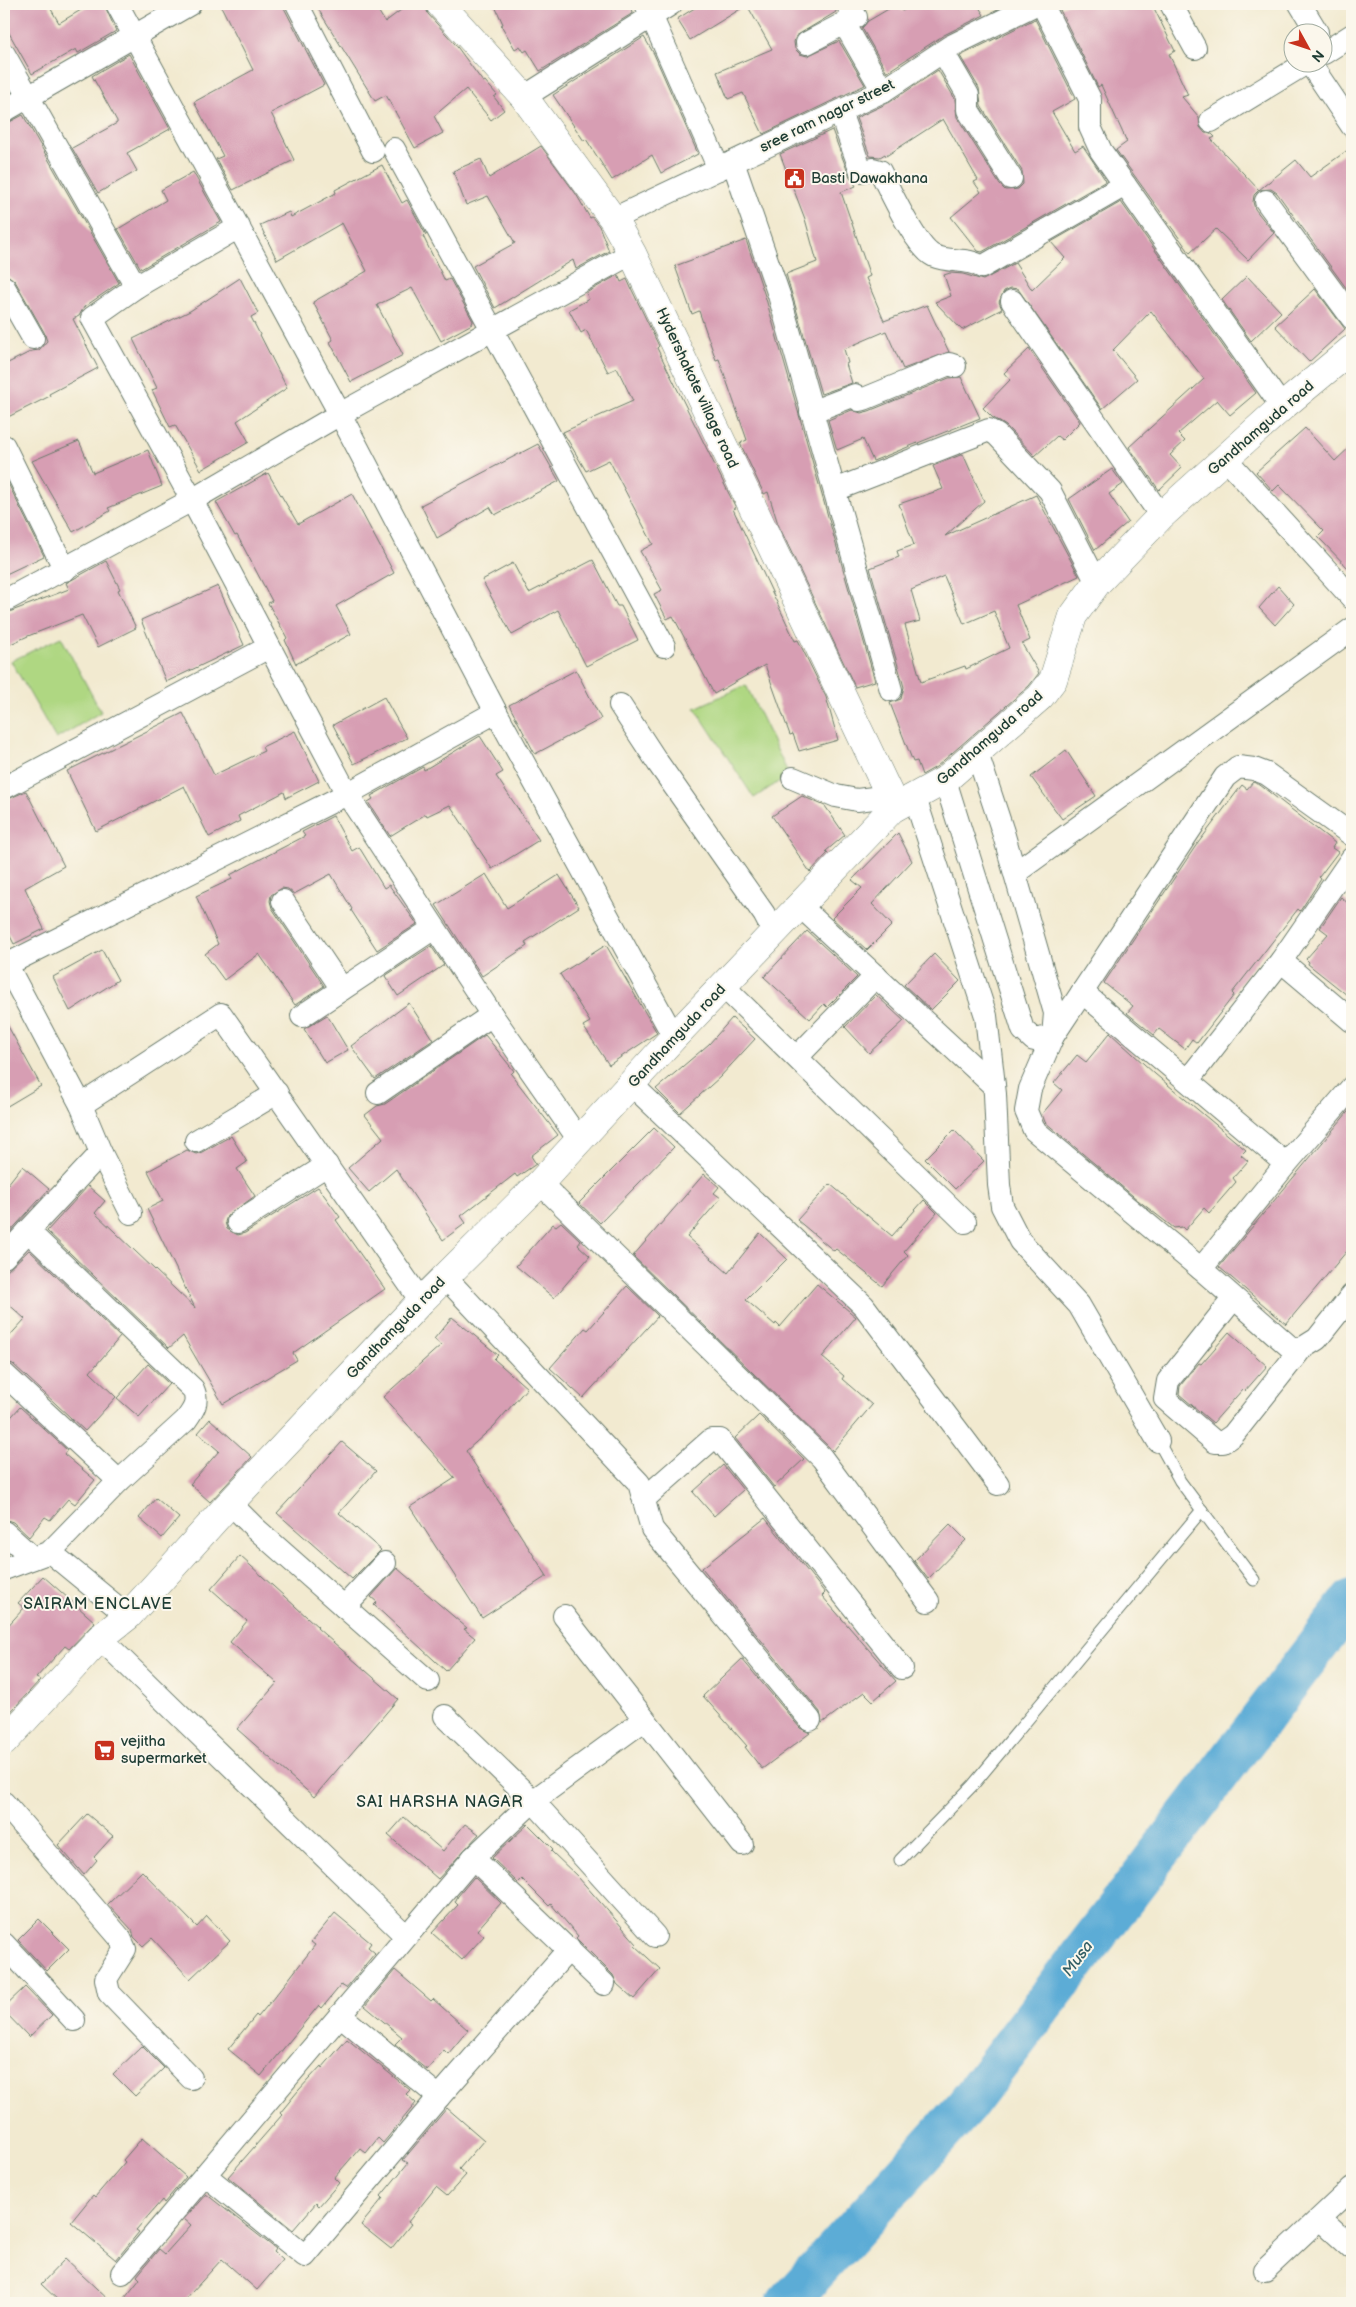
<svg xmlns="http://www.w3.org/2000/svg" width="1356" height="2307" font-family="'Balsamiq Sans',sans-serif">
<style>
.green{fill:#afd782;stroke:#678a5b}
.lines{fill:none;stroke-linecap:round;stroke-linejoin:round}
.river{stroke:#5bacd6;stroke-width:42}
.building{fill:#d79eb3;fill-rule:evenodd}
.lane-casing{stroke:#697a6b;stroke-width:13}
.street-casing{stroke:#697a6b;stroke-width:24}
.secondary-casing{stroke:#697a6b;stroke-width:29}
.lane{stroke:#fff;stroke-width:11}
.street{stroke:#fff;stroke-width:22}
.secondary{stroke:#fff;stroke-width:28}
.labels{text-anchor:middle;dominant-baseline:central;stroke-width:4;stroke-linejoin:round;paint-order:stroke}
.street-label{font-size:15px;fill:#1f3d34;stroke:#fbf7ec}
.poi-label{font-size:15px;fill:#1f3d34;stroke:#fbf7ec;text-anchor:start}
.neighbourhood-label{font-size:16px;letter-spacing:1px;fill:#1f3d34;stroke:#fbf7ec}
.water-label{font-size:16px;font-style:italic;fill:#315e65;stroke:#fbf7ec}
</style>
<rect width="100%" height="100%" fill="#fbf7ec"/>
<filter id="ink" filterUnits="userSpaceOnUse"><feTurbulence type="fractalNoise" baseFrequency=".02" numOctaves="2"/><feDisplacementMap in="SourceGraphic" scale="10" xChannelSelector="R" yChannelSelector="G"/><feConvolveMatrix kernelMatrix="1 2 1 2 8 2 1 2 1" color-interpolation-filters="sRGB"/></filter>
<filter id="wash" filterUnits="userSpaceOnUse"><feTurbulence type="fractalNoise" baseFrequency=".0096" numOctaves="4" result="noise"/><feDisplacementMap in="SourceGraphic" scale="20" xChannelSelector="R" yChannelSelector="G"/><feGaussianBlur stdDeviation="1.12" result="paint"/><feColorMatrix in="noise" values="0 0 0 0 0 0 0 0 0 0 0 0 0 0 0 0 0 1.4 0 .05"/><feComposite in="paint" operator="in"/></filter>
<g filter="url(#wash)">
<rect width="100%" height="100%" fill="#f2ead0"/>
<g class="green">
<polygon points="61,637 101,712 56,739 11,661"/>
<polygon points="746,685 789,775 754,798 695,708"/>
</g>
<g class="lines">
<polyline class="river" points="787,2303 966,2106 1352,1600"/>
</g>
<g id="blocks">
<g class="building">
<polygon points="4,4 48,4 59,23 91,4 104,4 116,31 78,53 76,49 32,74 4,24"/>
<polygon points="220,4 282,4 324,85 271,113 294,160 233,190 216,159 223,156 194,102 253,70"/>
<polygon points="315,4 374,4 385,22 409,4 425,4 428,14 455,44 483,82 485,81 497,95 494,97 504,110 491,120 466,89 434,116 443,133 415,148 386,95 375,101"/>
<polygon points="494,4 629,4 633,13 540,71 527,50 524,52 520,46 515,49 501,25 503,24"/>
<polygon points="701,4 834,4 836,12 796,36 794,42 795,49 800,54 807,56 839,41 865,85 763,134 743,93 728,99 717,72 772,49 747,5 690,40 677,19"/>
<polygon points="897,4 902,11 915,4 977,4 984,15 944,35 887,72 862,28 868,21"/>
<polygon points="1068,4 1152,4 1175,51 1169,54 1188,95 1182,97 1199,117 1200,127 1205,133 1212,134 1215,137 1211,139 1259,190 1296,160 1310,177 1352,147 1352,296 1277,193 1271,189 1259,190 1254,195 1253,202 1255,209 1274,233 1248,260 1216,229 1190,253 1116,150 1127,142 1101,85 1098,87 1059,8"/>
<polygon points="1035,19 1075,99 1052,112 1075,151 1083,146 1106,181 982,252 978,251 951,217 981,192 974,182 978,180 943,119 886,156 885,154 880,157 870,156 856,118 890,102 938,70 955,99 957,117 1000,185 1005,190 1018,189 1023,184 1022,171 981,106 979,88 960,56"/>
<polygon points="644,37 654,54 698,154 661,173 652,155 612,180 586,139 584,141 553,95"/>
<polygon points="129,54 170,129 127,153 137,171 98,193 72,148 117,123 117,121 92,76"/>
<polygon points="23,115 119,283 84,307 79,316 73,319 98,368 49,394 50,396 4,419 4,365 32,351 39,350 47,341 44,332 15,281 7,275 4,269 4,125"/>
<polygon points="832,130 849,175 856,186 841,192 870,276 866,278 884,321 927,305 949,352 903,369 886,331 844,349 848,363 846,364 852,383 821,394 786,274 817,262 805,219 780,154"/>
<polygon points="541,146 576,194 590,218 592,217 599,226 609,251 576,269 573,260 495,308 473,266 515,243 488,196 466,205 453,171 481,159 489,178"/>
<polygon points="382,165 402,203 407,200 426,235 423,236 445,281 450,279 473,321 472,324 441,341 412,288 377,305 403,355 351,382 330,342 333,340 313,302 367,271 342,223 277,260 260,225 289,212 291,217 336,193 335,190"/>
<polygon points="193,172 221,222 141,269 118,229 166,200 161,190"/>
<polygon points="1121,202 1256,393 1230,415 1217,400 1178,434 1185,441 1170,455 1182,468 1159,490 1129,447 1204,379 1151,311 1113,350 1137,379 1102,409 1018,289 1011,288 1004,291 999,302 1002,309 962,330 935,302 951,296 944,275 950,273 963,274 983,280 1015,263 1032,290 1065,258 1051,242"/>
<polygon points="746,240 766,299 875,681 855,687 778,524 768,492 764,494 740,443 747,440 719,359 716,360 699,311 692,314 675,266"/>
<polygon points="618,275 621,282 627,279 631,288 659,346 657,348 736,508 733,509 795,641 798,640 826,697 838,740 799,751 793,734 790,735 765,665 714,694 673,616 667,619 654,594 662,590 640,551 653,544 609,460 586,471 563,432 633,401 617,368 608,372 586,330 581,333 569,310 589,299 586,293"/>
<polygon points="1247,276 1281,312 1251,341 1222,300"/>
<polygon points="240,278 258,313 251,317 287,388 237,421 249,442 201,470 175,425 170,427 152,390 157,388 133,339 190,311"/>
<polygon points="1315,289 1345,329 1309,362 1275,326"/>
<polygon points="1029,349 1080,422 1062,440 1057,436 1035,456 1006,426 992,417 983,408 1010,380 1004,373"/>
<polygon points="961,377 980,418 873,461 863,439 837,450 828,420 852,410 861,413 869,411 949,378"/>
<polygon points="1305,428 1335,461 1352,445 1352,572 1318,537 1324,531 1279,485 1273,491 1256,472"/>
<polygon points="79,441 93,473 148,450 162,486 108,508 110,511 73,532 32,461"/>
<polygon points="538,444 559,481 495,515 490,507 437,538 421,505"/>
<path d="M 963,454 L 984,501 L 945,536 L 1036,495 L 1079,576 L 1016,605 L 1030,640 L 1022,644 L 1039,673 L 1029,686 L 936,767 L 922,775 L 917,761 L 913,762 L 890,703 L 901,699 L 904,687 L 870,568 L 899,557 L 897,551 L 914,545 L 899,504 L 943,489 L 933,466 ZM 944,576 L 964,624 L 994,611 L 1009,648 L 966,669 L 965,666 L 921,682 L 905,625 L 920,621 L 911,590 Z"/>
<polygon points="1112,469 1123,484 1109,494 1128,522 1095,550 1069,499"/>
<polygon points="268,473 298,524 352,494 394,573 336,606 351,634 296,664 285,640 287,638 268,603 272,601 237,535 235,536 216,502"/>
<polygon points="4,475 44,556 4,575"/>
<polygon points="593,560 617,606 621,606 638,640 586,666 558,610 512,635 482,580 513,563 529,593"/>
<polygon points="106,561 120,589 118,590 136,628 98,647 82,615 28,636 4,647 4,614 69,589 66,583"/>
<polygon points="218,586 244,645 166,682 141,620"/>
<polygon points="1278,586 1294,604 1275,625 1259,608"/>
<polygon points="576,670 601,719 535,754 509,705"/>
<polygon points="384,697 407,738 354,764 333,725"/>
<polygon points="183,713 214,775 264,751 262,747 295,731 319,781 286,798 284,792 238,816 240,821 209,837 184,786 96,831 67,771"/>
<polygon points="480,736 503,772 496,776 539,840 492,869 450,805 427,816 426,814 390,836 368,802 373,799 371,796 423,767 424,770"/>
<polygon points="1066,750 1096,796 1062,819 1031,777"/>
<polygon points="1253,782 1260,785 1335,843 1332,848 1338,852 1319,877 1321,879 1300,911 1298,909 1232,993 1234,995 1197,1043 1192,1039 1185,1049 1159,1029 1154,1035 1127,1013 1133,1006 1104,983 1195,847 1242,785 1247,789"/>
<polygon points="26,791 64,866 25,888 44,929 14,944 4,924 4,801"/>
<polygon points="802,796 825,806 845,835 826,851 828,853 810,872 772,816"/>
<polygon points="333,816 352,851 359,847 384,888 389,885 417,924 377,950 351,910 352,909 331,874 294,894 288,889 282,888 271,895 270,901 272,908 324,986 295,1005 259,954 224,980 205,954 218,944 196,896 232,879 230,875 305,836 302,832"/>
<polygon points="898,833 912,861 872,904 892,925 867,950 832,918 862,888 852,880"/>
<polygon points="486,874 507,908 559,875 579,907 525,942 527,946 482,976 436,905"/>
<polygon points="1341,897 1352,907 1352,999 1308,964 1309,962 1306,959 1328,934 1320,928"/>
<polygon points="807,931 857,977 827,1007 824,1004 810,1019 764,977"/>
<polygon points="606,945 657,1033 609,1065 583,1026 590,1022 560,974"/>
<polygon points="431,946 444,965 398,996 385,976"/>
<polygon points="102,950 118,980 70,1011 53,977"/>
<polygon points="934,954 960,981 931,1010 904,985"/>
<polygon points="876,995 904,1021 869,1053 845,1027"/>
<polygon points="409,1003 433,1040 375,1079 351,1046"/>
<polygon points="327,1015 348,1050 325,1063 304,1029"/>
<polygon points="732,1018 755,1039 720,1077 680,1113 656,1089 709,1044"/>
<polygon points="4,1019 41,1086 4,1108"/>
<polygon points="1110,1033 1155,1074 1246,1150 1241,1155 1248,1161 1233,1178 1236,1182 1209,1213 1204,1208 1185,1230 1182,1227 1174,1228 1139,1201 1045,1122 1042,1114 1062,1090 1054,1083 1077,1055 1086,1062"/>
<polygon points="485,1035 514,1071 511,1074 558,1135 531,1156 536,1164 517,1177 515,1174 461,1216 466,1223 443,1240 396,1169 369,1192 348,1168 383,1138 365,1115 377,1106 385,1104"/>
<polygon points="1352,1107 1352,1245 1286,1324 1219,1267"/>
<polygon points="654,1128 674,1147 600,1223 579,1203"/>
<polygon points="954,1130 984,1161 955,1189 925,1159"/>
<polygon points="231,1136 247,1162 237,1169 255,1196 227,1216 225,1222 227,1229 238,1235 245,1233 318,1187 340,1217 336,1220 385,1289 293,1353 297,1360 223,1404 183,1336 169,1348 47,1231 88,1186 105,1201 95,1213 195,1308 147,1209 163,1201 148,1171 187,1150 196,1154 202,1152"/>
<polygon points="22,1166 49,1189 6,1236 4,1234 4,1189"/>
<polygon points="704,1174 719,1187 714,1193 721,1198 687,1237 728,1273 760,1233 787,1259 746,1300 775,1325 776,1323 780,1327 817,1284 856,1317 822,1357 844,1376 842,1379 872,1405 833,1451 633,1256"/>
<polygon points="830,1184 892,1236 924,1200 937,1213 904,1251 908,1255 882,1286 836,1249 834,1251 797,1220"/>
<polygon points="561,1222 581,1241 578,1245 590,1256 554,1298 516,1266 553,1224 556,1226"/>
<polygon points="29,1250 120,1337 90,1372 116,1397 85,1431 13,1364 4,1361 4,1342 25,1319 4,1300 4,1274"/>
<polygon points="627,1286 658,1316 583,1398 550,1368 585,1328 588,1330"/>
<polygon points="452,1317 498,1355 494,1359 527,1388 494,1426 466,1451 547,1576 482,1618 410,1507 455,1478 383,1397 441,1345 434,1339"/>
<polygon points="1229,1332 1267,1366 1245,1391 1243,1389 1213,1423 1179,1394 1180,1386 1199,1363 1201,1364"/>
<polygon points="148,1364 169,1384 139,1417 117,1398"/>
<polygon points="20,1407 67,1450 64,1454 95,1480 75,1504 68,1499 50,1520 45,1517 29,1537 13,1522 4,1519 4,1425"/>
<polygon points="759,1415 804,1459 774,1487 735,1438"/>
<polygon points="210,1419 252,1457 210,1502 190,1484 219,1451 198,1433"/>
<polygon points="342,1442 376,1471 339,1513 381,1550 352,1579 277,1513"/>
<polygon points="723,1465 743,1490 714,1516 693,1492"/>
<polygon points="156,1498 179,1518 162,1538 139,1518"/>
<polygon points="765,1518 825,1593 822,1596 896,1681 873,1701 864,1692 822,1723 820,1712 702,1568"/>
<polygon points="950,1524 966,1540 928,1579 914,1561"/>
<polygon points="240,1556 318,1627 317,1628 398,1699 314,1797 237,1729 277,1683 230,1642 247,1621 211,1589"/>
<polygon points="397,1568 467,1628 464,1629 475,1638 446,1671 374,1605 377,1602 371,1597"/>
<polygon points="43,1576 95,1622 69,1649 65,1646 36,1678 40,1680 4,1719 4,1630 24,1608 18,1603"/>
<polygon points="742,1659 800,1728 810,1733 762,1769 745,1747 747,1746 703,1696"/>
<polygon points="87,1814 113,1836 94,1857 97,1860 84,1875 58,1845"/>
<polygon points="404,1817 443,1851 465,1824 479,1834 438,1879 388,1835"/>
<polygon points="528,1824 553,1849 551,1851 578,1877 637,1944 635,1946 660,1969 634,1999 617,1984 613,1975 576,1938 578,1936 551,1904 549,1906 522,1879 518,1883 492,1858"/>
<polygon points="142,1871 197,1927 207,1916 230,1941 190,1979 152,1938 143,1946 134,1937 132,1930 108,1904"/>
<polygon points="474,1877 501,1903 477,1930 484,1936 462,1960 432,1933 458,1905 455,1902 458,1896"/>
<polygon points="335,1913 371,1943 368,1947 375,1953 346,1988 341,1985 322,2008 319,2005 261,2076 228,2049 256,2015 258,2017 288,1980 315,1945 311,1942"/>
<polygon points="39,1919 69,1949 47,1971 18,1940"/>
<polygon points="395,1970 431,2001 433,1999 468,2030 448,2054 444,2050 427,2070 395,2044 402,2037 365,2006"/>
<polygon points="25,1987 52,2015 29,2037 4,2011 4,2007"/>
<polygon points="347,2039 410,2090 406,2094 416,2103 383,2143 378,2138 366,2153 360,2148 334,2178 339,2183 319,2206 316,2203 293,2230 228,2177 282,2115 280,2113 298,2091 321,2066 322,2068"/>
<polygon points="142,2046 164,2068 135,2096 113,2074"/>
<polygon points="447,2108 484,2140 459,2169 466,2175 447,2196 436,2187 408,2222 411,2224 391,2249 361,2225 383,2198 381,2196 408,2163 403,2160"/>
<polygon points="142,2138 186,2177 164,2203 162,2200 136,2230 139,2232 116,2260 71,2222 93,2195 95,2197 125,2162 123,2160"/>
<polygon points="206,2194 276,2249 274,2252 283,2260 257,2290 222,2259 182,2303 121,2303 140,2279 137,2276 159,2249 165,2254 191,2225 184,2219"/>
<polygon points="65,2259 112,2303 61,2303 41,2284"/>
</g>
</g>
</g>
<g filter="url(#ink)">
<use href="#blocks" fill-opacity="0" stroke="#697a6b" stroke-width="1"/>
<g class="lines">
<defs>
<g id="lane">
<polyline points="1158,1441 1180,1481 1254,1580"/>
<polyline points="900,1860 973,1785 1202,1510"/>
</g>
<g id="street">
<polyline points="117,4 340,414 496,712 674,1037"/>
<polyline points="297,4 373,151"/>
<polyline points="646,4 719,169"/>
<polyline points="1042,4 1090,99 1090,127 1101,151 1282,407"/>
<polyline points="1171,4 1195,48"/>
<polyline points="1300,4 1317,32"/>
<polyline points="844,23 883,91"/>
<polyline points="807,43 856,17 847,4"/>
<polyline points="943,52 968,95 968,110 1011,178"/>
<polyline points="1324,53 1352,35"/>
<polyline points="4,54 136,287"/>
<polyline points="1309,62 1352,126"/>
<polyline points="524,97 671,4"/>
<polyline points="4,111 190,4"/>
<path d="M 840,112 L 861,171 L 873,169 L 880,171 C 890,190 916,248 934,256 C 950,263 967,257 982,267 L 1125,185"/>
<polyline points="1211,121 1308,62"/>
<polyline points="394,149 664,646"/>
<polyline points="733,162 779,295 891,690"/>
<polyline points="1266,201 1352,318"/>
<polyline points="613,219 883,91 951,46 1036,4"/>
<polyline points="239,227 136,287 92,318 192,500 347,794 492,1015 579,1140"/>
<polyline points="4,287 33,338"/>
<polyline points="1012,301 1161,516"/>
<polyline points="811,412 855,395 859,400 864,399 949,364 955,366"/>
<polyline points="4,446 65,570"/>
<polyline points="1225,458 1352,598"/>
<polyline points="835,490 989,430 997,435 1050,491 1097,583"/>
<polyline points="4,601 192,500 340,414 632,253"/>
<polyline points="620,705 658,763 764,914 774,933"/>
<polyline points="793,778 836,796 857,800 890,796"/>
<polyline points="945,780 1023,1030 1034,1040 1053,1036 1055,1013 1003,832 977,753"/>
<polyline points="4,788 269,647"/>
<polyline points="915,798 986,1016 995,1094 999,1185 1002,1206 1020,1241 1079,1305 1158,1441"/>
<polyline points="1352,835 1267,774 1254,769 1238,767 1225,777 1053,1036 1030,1089 1026,1111 1034,1130 1201,1269 1290,1347 1301,1349 1317,1339 1352,1295"/>
<polyline points="1015,873 1352,629"/>
<polyline points="283,901 342,989"/>
<polyline points="800,906 994,1086"/>
<polyline points="4,960 81,1105 101,1153 131,1213"/>
<polyline points="1281,961 1352,1021"/>
<polyline points="4,966 347,794 496,712"/>
<polyline points="723,986 965,1222"/>
<polyline points="1082,992 1286,1164"/>
<polyline points="302,1016 434,928"/>
<polyline points="797,1057 876,976"/>
<polyline points="1188,1080 1281,961 1352,858"/>
<polyline points="632,1085 864,1306 998,1484"/>
<polyline points="378,1093 492,1015"/>
<polyline points="81,1105 221,1014 421,1301"/>
<polyline points="196,1141 277,1093"/>
<polyline points="540,1183 822,1458 928,1601"/>
<polyline points="238,1222 327,1165"/>
<polyline points="4,1257 101,1153"/>
<polyline points="1201,1269 1286,1164 1352,1087"/>
<polyline points="445,1277 639,1483 652,1529 810,1720"/>
<polyline points="1233,1299 1168,1381 1165,1399 1215,1442 1223,1442 1233,1435 1301,1349"/>
<polyline points="4,1374 119,1481"/>
<polyline points="644,1499 711,1440 720,1440 902,1668"/>
<polyline points="230,1503 255,1528 428,1681"/>
<polyline points="4,1532 33,1558"/>
<polyline points="50,1552 128,1616"/>
<path d="M 4,1569 L 50,1552 L 119,1481 L 186,1420 C 194,1409 199,1402 193,1389 L 28,1231"/>
<polyline points="344,1607 385,1563"/>
<polyline points="564,1616 742,1844"/>
<polyline points="100,1638 406,1936"/>
<polyline points="445,1716 533,1801 655,1936"/>
<polyline points="4,1803 120,1938 125,1949 106,1979 109,1993 191,2078"/>
<polyline points="473,1858 604,1984"/>
<polyline points="4,1944 74,2020"/>
<polyline points="340,2015 439,2097"/>
<polyline points="205,2175 305,2256 439,2097 569,1949"/>
<polyline points="1320,2219 1352,2248"/>
<polyline points="1265,2270 1352,2188"/>
<polyline points="122,2273 473,1858 533,1801 644,1720"/>
</g>
<g id="secondary">
<polyline points="440,4 524,97 613,219 632,253 890,796 892,809"/>
<polyline points="4,1742 100,1638 128,1616 230,1503 421,1301 540,1183 674,1037 892,809 945,780 1040,697 1053,680 1073,616 1097,583 1161,516 1282,407 1352,349"/>
</g>
</defs>
<use href="#lane" class="lane-casing"/>
<use href="#street" class="street-casing"/>
<use href="#secondary" class="secondary-casing"/>
<use href="#lane" class="lane"/>
<use href="#street" class="street"/>
<use href="#secondary" class="secondary"/>
</g>
</g>
<defs>
<symbol id="civic-square" viewBox="-11 -11 22 22"><rect x="-9" y="-9" width="18" height="18" rx="4" fill="#c8321e" stroke="#fbf7ec"/><path d="M-.6-6.5H3V-4.5H.6V-3L4-1V1h2V6H-6V1h2V-1L-.6-3ZM-1.2 2.5V6h2.4V2.5Z" fill="#fff"/></symbol>
<symbol id="supermarket-square" viewBox="-11 -11 22 22"><rect x="-9" y="-9" width="18" height="18" rx="4" fill="#c8321e" stroke="#fbf7ec"/><path d="M-6-5.5h2.5l.6 2H6L4.5 2H-2.5L-4.4-4H-6ZM-1.5 3.2a1.3 1.3 0 1 0 .1 0ZM3 3.2a1.3 1.3 0 1 0 .1 0Z" fill="#fff"/></symbol>
</defs>
<g fill-rule="evenodd">
<use href="#civic-square" x="782" y="166" width="25" height="25"/>
<use href="#supermarket-square" x="92" y="1738" width="25" height="25"/>
</g>
<g class="labels">
<g class="street-label">
<text transform="translate(827 116) rotate(-26)">sree ram nagar street</text>
<text transform="translate(697 388) rotate(65)">Hydershakote village road</text>
<text transform="translate(1261 428) rotate(-41)">Gandhamguda road</text>
<text transform="translate(990 738) rotate(-41)">Gandhamguda road</text>
<text transform="translate(677 1036) rotate(-47)">Gandhamguda road</text>
<text transform="translate(396 1328) rotate(-46)">Gandhamguda road</text>
</g>
<g class="poi-label">
<text x="811" y="178">Basti Dawakhana</text>
<text x="121" y="1741">vejitha<tspan x="121" dy="17">supermarket</tspan></text>
</g>
<g class="neighbourhood-label">
<text x="98" y="1604">SAIRAM ENCLAVE</text>
<text x="440" y="1802">SAI HARSHA NAGAR</text>
</g>
<g class="water-label">
<text transform="translate(1078 1959) rotate(-53)">Musa</text>
</g>
</g>
<rect width="1356" height="2307" fill="none" stroke="#fbf7ec" stroke-width="20"/>
<g transform="translate(1308 48) rotate(130)"><circle r="24" fill="#fbf7ec" stroke="#a3ada2"/>
<path d="M0-4L9 19L0 12L-9 19Z" fill="#c8321e"/>
<text y="-8" font-size="14" font-weight="bold" text-anchor="middle" fill="#1f3d34">N</text>
</g>
</svg>
